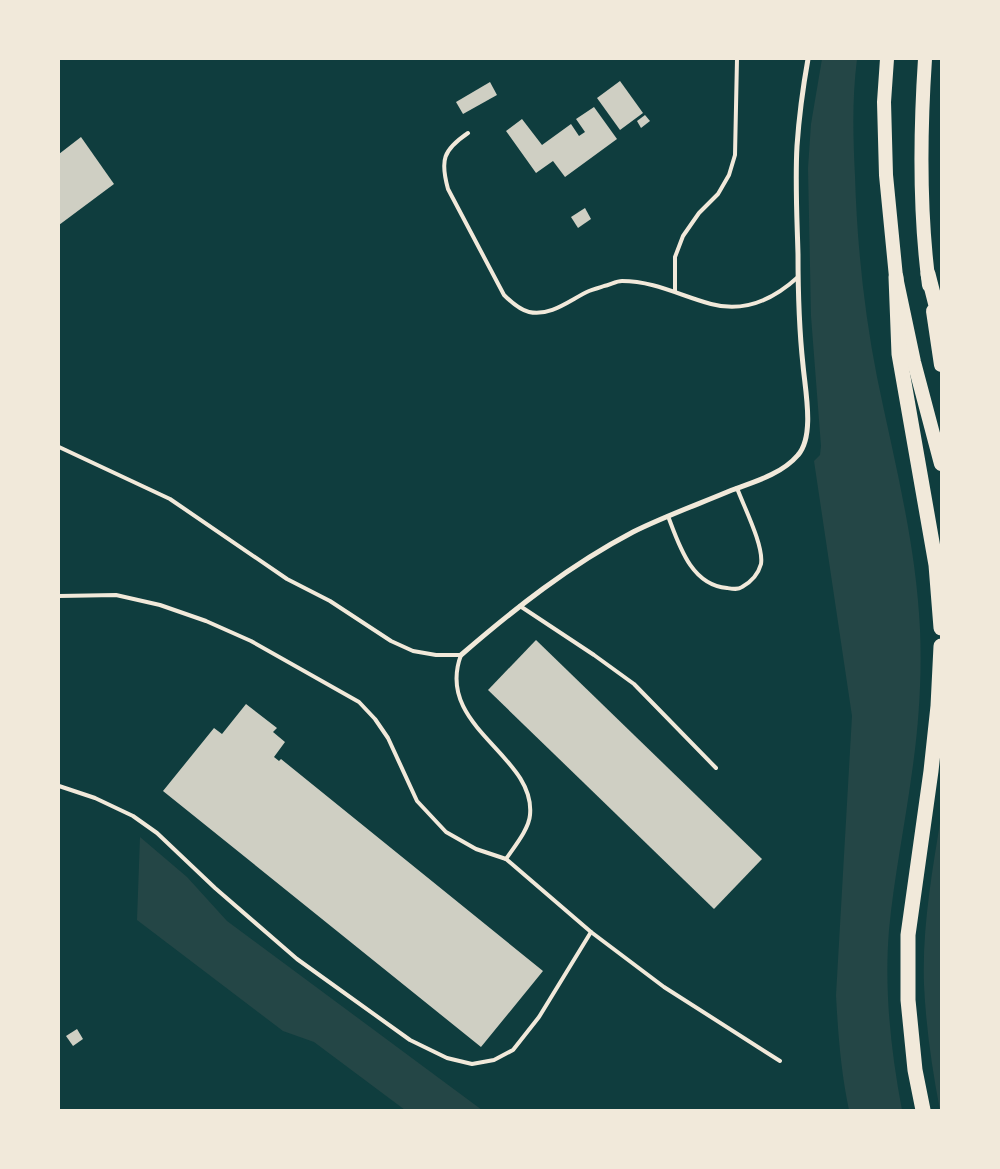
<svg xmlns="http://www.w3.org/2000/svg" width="1000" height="1169" font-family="'Work Sans',sans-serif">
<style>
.green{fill:#244646}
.building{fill:#cfcfc3}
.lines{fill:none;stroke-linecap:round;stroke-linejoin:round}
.service{stroke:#f1e9da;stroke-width:4}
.minor{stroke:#f1e9da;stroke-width:5}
.trunk{stroke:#f1e9da;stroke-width:14}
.motorway{stroke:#f1e9da;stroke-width:15}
</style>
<rect width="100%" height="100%" fill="#0f3d3e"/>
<g class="green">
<path d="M 822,59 L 857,59 C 852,98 853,137 855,176 C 857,243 864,311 877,377 C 894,460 916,543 920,629 C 922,676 919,725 912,772 C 905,825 894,877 889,930 C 884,990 891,1052 902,1110 L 849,1110 C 841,1072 838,1034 836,995 L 852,716 L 814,461 L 820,455 L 821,446 L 811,316 L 808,168 L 811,124 Z"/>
<path d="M 941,817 L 941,1110 L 940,1110 C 932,1069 926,1027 924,985 C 922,929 932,872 941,817 Z"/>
<polygon points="140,837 187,877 227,921 482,1110 405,1110 314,1042 283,1031 137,920"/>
</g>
<g class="building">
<polygon points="620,81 643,113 620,130 597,98"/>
<polygon points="490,82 497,95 463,114 456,102"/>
<polygon points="594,107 617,139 565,177 553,161 536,173 506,131 522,119 542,145 571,124 579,136 585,132 576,119"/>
<polygon points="645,115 650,121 641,128 637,121"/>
<polygon points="81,137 114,184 59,225 59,154"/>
<polygon points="585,208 591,219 578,228 571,217"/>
<polygon points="536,640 762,859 714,909 488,690"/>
<polygon points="246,704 277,728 273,732 285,742 274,757 279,761 281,759 543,971 481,1047 163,791 214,728 222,734"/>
<polygon points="77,1029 83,1039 73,1046 66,1036"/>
</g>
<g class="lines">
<g class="service">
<path d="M 468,133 C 443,150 440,160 448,189 L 504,295 C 511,302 520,310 529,312 C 551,317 571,299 589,291 C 594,289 599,288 604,286 C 610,285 616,281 622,281 C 654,281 681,296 711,304 C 744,313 774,299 798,277"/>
<polyline points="675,291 675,257 683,236 699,213 718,194 729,175 735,155 737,59"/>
<path d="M 59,447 L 170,499 L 287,579 L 330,601 L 391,641 L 413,651 L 436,655 L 461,655 C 434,727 536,755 530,815 C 529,829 514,847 506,859"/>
<path d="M 668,516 C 679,545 691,585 727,588 C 733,589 738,590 742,587 C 751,582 758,575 761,564 C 764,546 744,507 737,488"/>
<polyline points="59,596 116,595 160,605 206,621 251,641 359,702 375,719 388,738 417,801 446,832 476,849 506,859 591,932 664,987 780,1061"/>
<polyline points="520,606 594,655 634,684 716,768"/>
<polyline points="59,786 95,798 133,816 157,833 215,888 297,959 410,1040 447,1058 472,1064 494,1060 513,1050 539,1017 591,932"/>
</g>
<path class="minor" d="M 461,655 C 514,609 570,565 633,532 C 665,516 699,504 732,490 C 754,482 782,474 798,455 C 815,436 805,389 803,365 C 799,328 798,291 798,254 C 797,218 795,182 797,146 C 799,117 803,87 808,59"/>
<g class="trunk">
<polyline points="887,59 884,102 886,175 896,277 914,362 941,464"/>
<path d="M 925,59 C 920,134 919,210 929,285"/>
<polyline points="933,311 941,365"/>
</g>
<g class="motorway">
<polyline points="928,274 941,325"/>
<polyline points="896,277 899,354 936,565 941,628"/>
<polyline points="923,1110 915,1070 908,1000 908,935 931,771 938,706 941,646"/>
</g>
</g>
<rect width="1000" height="1169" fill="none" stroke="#f1e9da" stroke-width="120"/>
</svg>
